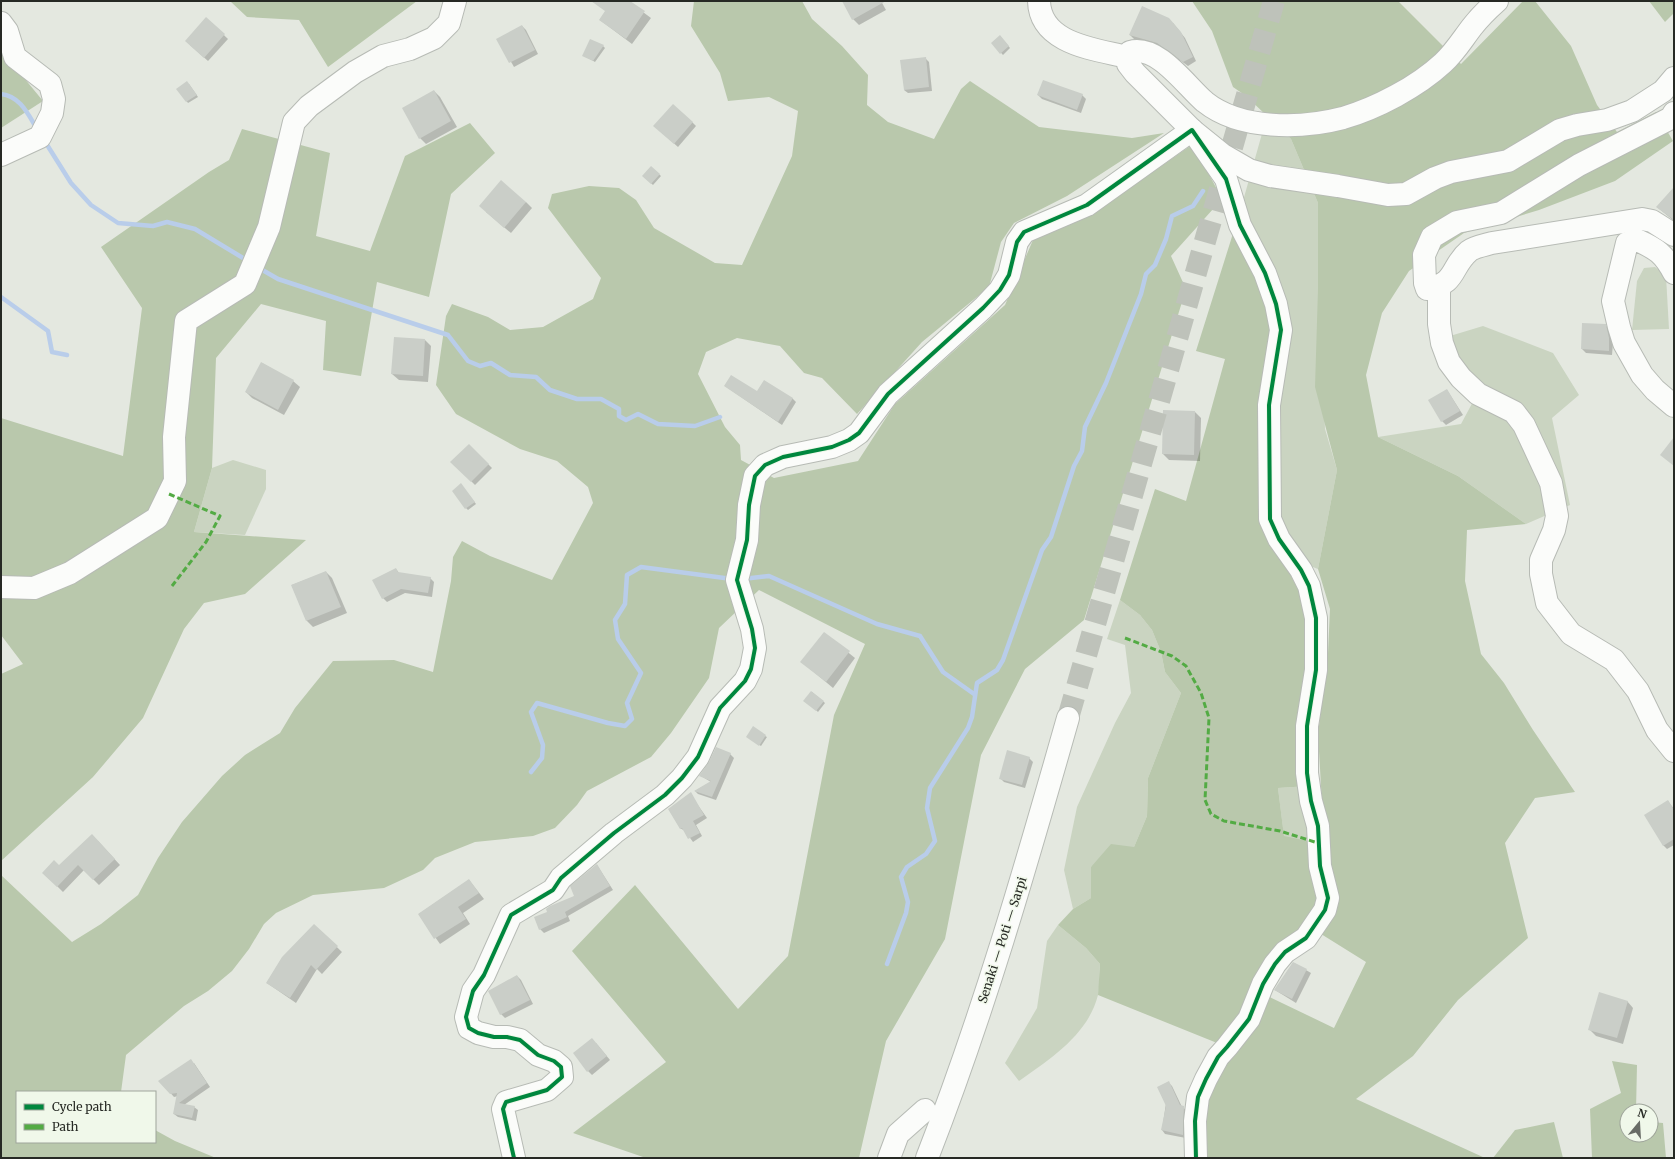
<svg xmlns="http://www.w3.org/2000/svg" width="1675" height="1159" font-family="Merriweather,serif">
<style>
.green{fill:#cad4c1}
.forest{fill:#b9c8ac;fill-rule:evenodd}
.shadow{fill:#0003}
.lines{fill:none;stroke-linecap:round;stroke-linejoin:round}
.stream{stroke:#b9cdea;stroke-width:4.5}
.building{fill:#cacec8}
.highway-tunnel{stroke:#bec2ba;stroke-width:22;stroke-dasharray:22 11;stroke-linecap:butt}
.minor-casing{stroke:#b7bbb5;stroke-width:24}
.highway-casing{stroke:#b7bbb5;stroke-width:24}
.minor{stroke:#fbfcfa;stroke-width:22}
.highway{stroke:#fbfcfa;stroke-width:22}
.quiet{stroke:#53ab44;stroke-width:3;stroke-dasharray:6 3;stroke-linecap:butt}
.cycleway-casing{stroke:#f0f8ea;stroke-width:6}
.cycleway{stroke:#00873e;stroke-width:4}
.labels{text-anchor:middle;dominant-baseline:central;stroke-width:3;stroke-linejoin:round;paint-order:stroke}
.street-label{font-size:12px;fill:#262924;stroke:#f0f8ea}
</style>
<rect width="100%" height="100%" fill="#e4e8e0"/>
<g class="green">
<polygon points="1267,116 1291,139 1318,203 1318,289 1325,429 1337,470 1318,569 1300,562 1277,519 1241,208"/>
<polygon points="1655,267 1666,276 1669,329 1632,330 1637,281 1644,268"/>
<polygon points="1483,326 1553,353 1579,395 1552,418 1570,505 1526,524 1458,476 1378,437 1461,424 1482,385 1458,364 1450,336"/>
<polygon points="233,460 266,470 266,489 245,535 194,532 212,468"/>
<polygon points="1120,600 1140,615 1152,630 1161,652 1165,672 1181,693 1148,778 1147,816 1134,847 1091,867 1091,898 1073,909 1064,870 1077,807 1115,723 1131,693 1125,645 1107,639"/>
<polygon points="1309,786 1318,843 1284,837 1278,788"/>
<path d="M 1058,925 L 1086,948 L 1100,964 C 1099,974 1100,985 1098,995 C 1088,1035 1050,1059 1019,1081 L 1005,1063 L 1037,1008 L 1047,941 Z"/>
</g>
<g class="forest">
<polygon points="230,1 417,1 328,67 299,20 247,17"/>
<polygon points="694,1 802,1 812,19 842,46 868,75 867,105 888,122 934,139 961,89 970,81 1039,127 1132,138 1164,133 1067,196 1014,223 1001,242 989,287 922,342 857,414 822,378 804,373 780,346 737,338 706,352 698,374 725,427 740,445 741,460 774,478 858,461 895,404 1005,305 1033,240 1118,196 1193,144 1222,199 1171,256 1186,289 1084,620 1025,669 981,755 945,939 886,1041 859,1158 646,1158 573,1133 666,1062 572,951 635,885 738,1009 788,956 834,715 865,644 759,590 719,628 709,678 671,733 651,757 587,791 577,805 555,828 533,836 475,842 435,858 423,870 384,888 313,895 276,913 264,924 249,949 232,971 208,991 184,1006 126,1055 121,1092 17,1092 17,1142 155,1142 155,1130 175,1141 216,1158 1,1158 1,875 72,942 101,924 138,895 158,858 182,822 222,776 245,755 280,733 295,708 333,661 394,660 433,672 451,581 453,557 462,541 490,556 552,580 593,503 588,487 557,461 520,449 456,414 436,385 446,316 452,304 488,317 510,330 543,327 593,299 601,278 548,208 552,194 589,186 619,188 636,200 654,228 715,263 742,265 792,156 798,111 769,97 728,101 720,73 691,26"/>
<path d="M 1192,1 L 1398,1 L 1461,64 L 1523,1 L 1535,1 L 1571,46 L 1597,105 L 1617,132 L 1656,112 L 1673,141 L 1615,181 L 1539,210 L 1464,233 L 1409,271 L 1382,313 L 1366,375 L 1378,437 L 1458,476 L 1526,524 L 1467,530 L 1465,581 L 1481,654 L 1504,683 L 1533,730 L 1575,792 L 1535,798 L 1505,843 L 1528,938 L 1458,1000 L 1413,1056 L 1356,1099 L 1485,1158 L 1197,1158 L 1194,1137 L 1227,1047 L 1098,995 L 1100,964 L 1086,948 L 1058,925 L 1073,909 L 1091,898 L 1091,867 L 1111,844 L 1134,847 L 1147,816 L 1148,778 L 1181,693 L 1165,672 L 1161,652 L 1152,630 L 1140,615 L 1120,600 L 1155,489 L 1186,501 L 1225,359 L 1196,351 L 1241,208 L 1272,298 L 1264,520 L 1312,592 L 1309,786 L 1278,788 L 1284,836 L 1318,843 L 1323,820 L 1318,734 L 1328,653 L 1330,609 L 1318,569 L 1337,470 L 1315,387 L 1318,289 L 1318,203 L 1291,139 L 1246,96 L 1233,87 L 1212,31 ZM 1305,924 L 1366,962 L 1334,1028 L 1251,988 Z"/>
<polygon points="1649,1 1674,1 1674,13 1665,22"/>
<polygon points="1,50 43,101 1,128"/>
<polygon points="470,123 495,153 451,194 429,297 377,282 361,376 323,370 326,321 261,304 216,358 212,468 194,532 306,540 245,594 204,603 184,629 143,718 93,777 1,861 1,674 23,664 1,635 1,418 123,456 142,308 101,247 209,172 229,160 242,129 330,153 316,236 370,251 405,156"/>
<polygon points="1612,1061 1637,1065 1636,1111 1627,1111 1627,1135 1651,1135 1651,1122 1663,1123 1666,1158 1592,1158 1590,1109 1621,1093"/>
<polygon points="1554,1122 1563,1158 1493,1158 1515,1130"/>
</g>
<g class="shadow">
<polygon points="607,1 628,1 651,18 632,44 600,20 606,11"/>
<polygon points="843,1 881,1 886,10 859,25 853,19"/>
<polygon points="206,18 228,39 208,61 190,45"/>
<polygon points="1173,23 1185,38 1196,61 1188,66 1162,47 1134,39 1130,35"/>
<polygon points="522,26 526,30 538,54 514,67 498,39"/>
<polygon points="1000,36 1010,48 1003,55 992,43"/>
<polygon points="603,46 605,48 595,62 583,55"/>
<polygon points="925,58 929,62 932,91 908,93 904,90"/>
<polygon points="189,84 198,97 188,103 178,89"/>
<polygon points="434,91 440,97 457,127 426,144 420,138"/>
<polygon points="1038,95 1082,95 1086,99 1081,113 1042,99"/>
<polygon points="692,122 696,126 678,147 659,130"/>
<polygon points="651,167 661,176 653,185 643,176"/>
<polygon points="1674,188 1674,221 1657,207"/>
<polygon points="526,202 532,208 511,233 486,212"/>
<polygon points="1605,325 1609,329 1613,343 1612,355 1586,353 1582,349"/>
<polygon points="425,340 431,346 428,382 399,380 392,374"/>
<polygon points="262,363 293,381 300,387 284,415 252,398 246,392"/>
<polygon points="725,386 792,398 796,402 782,425"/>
<polygon points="1447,390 1463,415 1446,425 1442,421"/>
<polygon points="1195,412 1201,418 1200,461 1169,460 1163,454"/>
<polygon points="469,445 492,468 475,485 452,462"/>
<polygon points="462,486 476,504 468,510 466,508"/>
<polygon points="396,569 400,574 430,578 434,582 432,597 405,593 387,602 383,598"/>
<polygon points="326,572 332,578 347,613 313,627 307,621 292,585"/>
<polygon points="824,633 855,658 833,688 802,662"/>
<polygon points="812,692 825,703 818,712 805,700"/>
<polygon points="765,736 767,737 761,746 749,738"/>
<polygon points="730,754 734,758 716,800 698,794 695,791 711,782 701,776"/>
<polygon points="1029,758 1033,762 1025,788 1004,782 1000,778"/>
<polygon points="690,794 707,818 696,825 702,836 693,842 685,831 680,828"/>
<polygon points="1668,801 1674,809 1674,845 1667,849 1663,845"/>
<polygon points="98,841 120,865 99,885 84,870 63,892 49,878 59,866"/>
<polygon points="597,865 613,890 568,916 570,921 544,933 540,929 548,912 575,896"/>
<polygon points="469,880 484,899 463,913 470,924 440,944 419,914"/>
<polygon points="314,925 342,952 322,974 317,969 296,1003 267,983"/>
<polygon points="1294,963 1311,973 1296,1003 1275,990"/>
<polygon points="517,976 521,980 533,1004 505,1018 501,1014"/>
<polygon points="1627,1001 1633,1008 1623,1044 1596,1036 1590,1030"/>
<polygon points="596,1043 610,1060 592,1075 588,1071"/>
<polygon points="194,1063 210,1087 184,1105 194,1107 198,1110 196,1121 178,1117 174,1114 178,1096 174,1097 160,1081"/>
<polygon points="1169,1083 1172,1086 1182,1107 1187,1111 1186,1138 1165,1134 1162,1130"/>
</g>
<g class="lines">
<g class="stream">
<path d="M 1,94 C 20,96 28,114 37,129"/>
<polyline points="44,140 71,183 91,205 118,223 153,226 167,222 195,229 248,261"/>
<polyline points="259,268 278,279 448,335 468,361 480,366 491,363 510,375 536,377 550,390 577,399 601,399 619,409 619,416 626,420 638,414 658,424 695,426 720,417"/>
<polyline points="1,297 48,331 52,352 67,355"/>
<polyline points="743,579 769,576 877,624 920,636 943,672 974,694"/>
<polyline points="531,772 542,758 543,745 531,712 537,703 608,723 625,726 632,719 627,703 641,673 618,639 615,620 625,604 627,575 641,567 732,579"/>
<polyline points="887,964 906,913 908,902 901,877 907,867 926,854 935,841 927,808 930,788 968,728 972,717 977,683 997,670 1003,660 1042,550 1051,537 1074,466 1082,451 1085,427 1106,383 1141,294 1146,274 1155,265 1166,239 1172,216 1193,206 1203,191"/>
</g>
</g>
<g class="building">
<polygon points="591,1 630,1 645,11 626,39 599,20 605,11"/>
<polygon points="842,1 886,1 852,20"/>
<polygon points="1142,6 1169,18 1181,32 1193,57 1183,62 1157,43 1129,35"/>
<polygon points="206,17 225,34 204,58 185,41"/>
<polygon points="522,25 535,50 509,63 496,39"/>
<polygon points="1000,35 1009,46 1000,54 991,43"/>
<polygon points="590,39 604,45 593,61 582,56"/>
<polygon points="926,57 929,87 904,90 900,60"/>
<polygon points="1043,80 1083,94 1077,110 1037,95"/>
<polygon points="187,81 197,95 186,102 176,89"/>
<polygon points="434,90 451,121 419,139 402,108"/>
<polygon points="673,104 693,122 674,144 653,126"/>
<polygon points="651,166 660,174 651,184 642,176"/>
<polygon points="501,180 526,202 504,228 479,206"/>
<polygon points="1674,187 1674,220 1656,207"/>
<polygon points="1582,323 1606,324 1609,338 1609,351 1581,349"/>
<polygon points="394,337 425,339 423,376 391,374"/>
<polygon points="261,362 294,380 278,410 245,392"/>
<polygon points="731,375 757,391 764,380 793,398 778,422 724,386"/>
<polygon points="1447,389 1460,411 1441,422 1428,400"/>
<polygon points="1163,410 1195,411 1194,455 1162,454"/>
<polygon points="1674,437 1674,466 1660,455"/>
<polygon points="469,444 489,464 471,482 450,462"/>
<polygon points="461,483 475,502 465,509 452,491"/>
<polygon points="396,568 398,572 431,577 428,593 401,589 382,599 372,580"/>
<polygon points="326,571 341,607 306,621 291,585"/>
<polygon points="824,632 850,651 826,682 800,662"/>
<polygon points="811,691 824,701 816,711 803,701"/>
<polygon points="753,726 766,735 759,746 746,737"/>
<polygon points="716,747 731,753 712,797 694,791 711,781 699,776 709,762"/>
<polygon points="1007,750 1030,757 1022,785 999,779"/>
<polygon points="691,792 704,815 693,821 700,833 688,839 682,828 680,829 668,809"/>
<polygon points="1668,800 1674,810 1674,839 1663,846 1644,815"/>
<polygon points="92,834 115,859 93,880 78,865 57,887 42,873 54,860 59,865"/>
<polygon points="597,864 610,886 565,912 567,917 539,930 534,917 547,912 546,909 550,906 574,896 570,886"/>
<polygon points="469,879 479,893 458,907 466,919 434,939 418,914"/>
<polygon points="314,924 338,946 316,970 311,965 290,998 266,983 282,957"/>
<polygon points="1293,962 1307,969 1292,999 1274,990"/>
<polygon points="517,975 530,1000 500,1015 488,991"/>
<polygon points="1599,992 1628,1001 1617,1038 1588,1030"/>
<polygon points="592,1038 607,1056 587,1072 573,1053"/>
<polygon points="191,1059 207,1083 179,1103 195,1106 192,1118 173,1114 177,1093 170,1094 158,1081"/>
<polygon points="1169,1081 1180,1105 1184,1106 1183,1135 1161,1130 1166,1106 1157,1087"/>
</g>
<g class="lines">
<polyline class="highway-tunnel" points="1068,718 1274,1"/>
<defs>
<g id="minor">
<path d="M 1039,1 C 1040,44 1095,49 1127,57"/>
<path d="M 1497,1 C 1488,9 1479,18 1472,27 C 1462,40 1455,52 1443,63 C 1417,87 1377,108 1343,118 C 1301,129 1240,130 1205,102 C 1186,86 1158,44 1130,52 L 1127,57 L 1128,64 L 1135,73 L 1192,130 L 1223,155 L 1249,170 L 1270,176 L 1338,186 L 1388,195 L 1406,194 L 1435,178 L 1451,172 L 1508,161 L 1560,130 L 1577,125 L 1607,120 L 1632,111 L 1663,91 L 1674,78"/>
<polyline points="1,23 7,31 15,57 50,84 54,99 52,113 40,137 1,155"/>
<path d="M 1674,113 L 1671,118 L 1579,165 L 1501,213 L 1457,222 L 1432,237 L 1424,255 L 1425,283 L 1427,289 C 1458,283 1450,267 1469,251 C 1474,247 1485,245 1492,243 L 1642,219 L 1652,221 L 1674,235"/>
<polyline points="1192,130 1226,179 1240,225 1265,273 1276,304 1281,330 1269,405 1270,519 1279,539 1301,570 1309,586 1316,618 1316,670 1307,726 1307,773 1311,801 1318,826 1320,866 1328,898 1325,910 1306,938 1285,952 1275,964 1263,984 1249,1019 1227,1047 1218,1057 1206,1079 1198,1097 1195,1121 1196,1158"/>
<path d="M 1674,273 C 1664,254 1657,249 1637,240 L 1627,243 L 1613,301 L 1619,327 L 1624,343 L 1642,375 L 1655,390 L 1674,406"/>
<polyline points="1439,287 1439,324 1442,343 1449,362 1461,378 1478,394 1514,412 1524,425 1551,483 1557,516 1554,530 1541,560 1541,574 1547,603 1571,634 1614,660 1638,691 1657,730 1674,751"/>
<polyline points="1,587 34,588 70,573 157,518 175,481 174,437 186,321 245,284 269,227 294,122 309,106 355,72 383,56 410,49 434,38 449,23 455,1"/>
<polyline points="514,1158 503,1109 506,1102 547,1090 562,1077 561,1067 554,1061 538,1055 520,1040 507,1037 494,1037 478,1033 469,1028 466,1017 473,991 484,975 511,915 553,890 561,878 614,833 665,795 682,778 698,757 720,708 745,681 751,669 755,648 752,629 737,580 747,540 749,505 755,476 765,465 783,457 832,447 849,440 859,433 888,394 983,308 1000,290 1009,275 1017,242 1024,232 1087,205 1192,130"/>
<polyline points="889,1158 898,1134 925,1110"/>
</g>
<path id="highway" d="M 927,1158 C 983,1015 1026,866 1068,718"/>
</defs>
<use href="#minor" class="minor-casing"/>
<use href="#highway" class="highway-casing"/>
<use href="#minor" class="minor"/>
<use href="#highway" class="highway"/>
<g class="quiet">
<polyline points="169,494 220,516 206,542 172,586"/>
<polyline points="1125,638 1172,656 1186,666 1201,693 1209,718 1205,800 1211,814 1224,821 1280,831 1318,843"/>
</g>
<defs>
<polyline id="cycleway" points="514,1158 503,1109 506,1102 547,1090 562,1077 561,1067 554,1061 538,1055 520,1040 507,1037 494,1037 478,1033 469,1028 466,1017 473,991 484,975 511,915 553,890 561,878 614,833 665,795 682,778 698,757 720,708 745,681 751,669 755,648 752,629 737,580 747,540 749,505 755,476 765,465 783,457 832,447 849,440 859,433 888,394 983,308 1000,290 1009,275 1017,242 1024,232 1087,205 1192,130 1226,179 1240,225 1265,273 1276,304 1281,330 1269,405 1270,519 1279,539 1301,570 1309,586 1316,618 1316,670 1307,726 1307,773 1311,801 1318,826 1320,866 1328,898 1325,910 1306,938 1285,952 1275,964 1263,984 1249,1019 1227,1047 1218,1057 1206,1079 1198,1097 1195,1121 1196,1158"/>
</defs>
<use href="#cycleway" class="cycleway-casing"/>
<use href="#cycleway" class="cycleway"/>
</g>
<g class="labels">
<g class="street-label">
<text transform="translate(1002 940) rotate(-72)">Senaki — Poti — Sarpi</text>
</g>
</g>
<rect width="1675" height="1159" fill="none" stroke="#262924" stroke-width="4"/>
<rect x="16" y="1091" width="140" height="52" fill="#f0f8ea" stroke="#9fa59b"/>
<rect x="24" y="1104" width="20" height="6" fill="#00873e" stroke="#9fa59b"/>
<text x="52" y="1111" font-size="12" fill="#262924">Cycle path</text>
<rect x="24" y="1124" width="20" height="6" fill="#53ab44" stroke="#9fa59b"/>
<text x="52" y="1131" font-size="12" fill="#262924">Path</text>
<g transform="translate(1639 1123) rotate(18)"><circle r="19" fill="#f0f8ea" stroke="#9fa59b"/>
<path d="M0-3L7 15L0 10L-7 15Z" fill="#686c66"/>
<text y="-6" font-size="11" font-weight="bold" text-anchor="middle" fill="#262924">N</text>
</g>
</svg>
